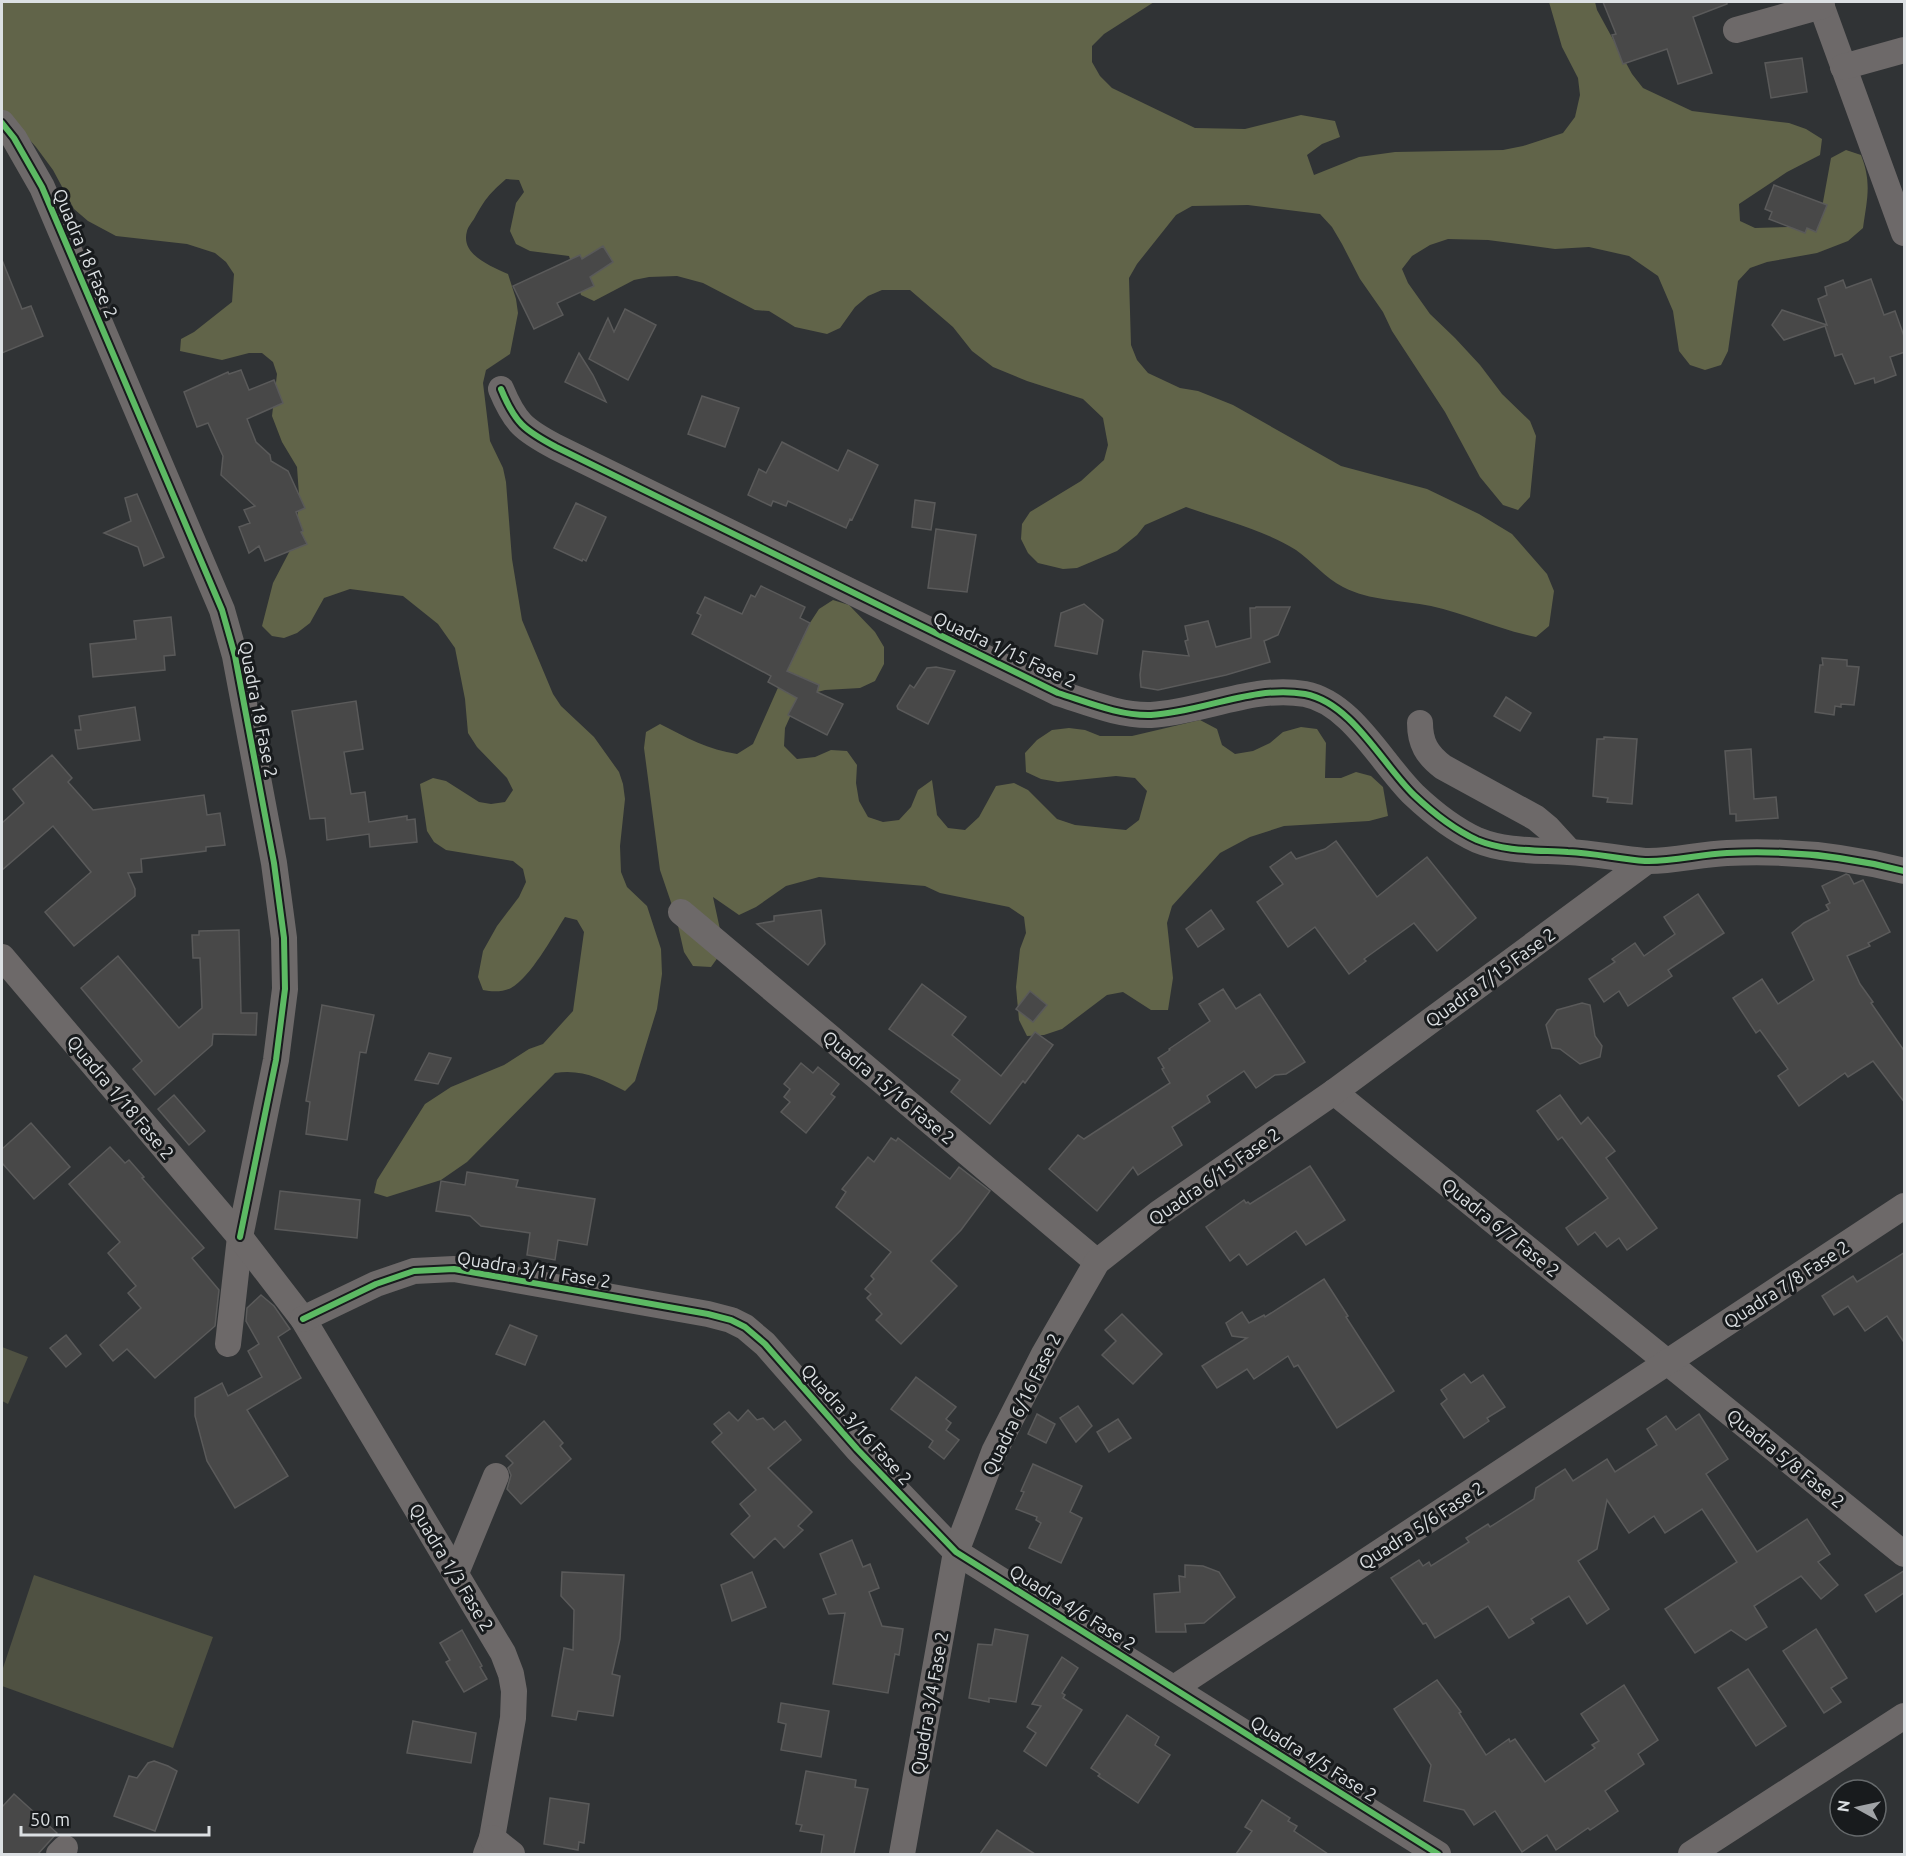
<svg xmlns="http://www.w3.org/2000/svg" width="1906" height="1856" font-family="Ubuntu,sans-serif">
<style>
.green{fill:#4f5142}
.forest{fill:#616449}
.building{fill:#484848;stroke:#5a5a5a;stroke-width:1.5}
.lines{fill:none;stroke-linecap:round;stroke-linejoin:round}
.minor{stroke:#6d6969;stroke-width:26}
.cycleway-casing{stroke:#181b1d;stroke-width:10}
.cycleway{stroke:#5cba63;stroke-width:6}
.labels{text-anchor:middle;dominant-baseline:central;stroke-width:6;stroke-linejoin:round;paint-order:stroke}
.street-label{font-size:18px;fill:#dce0e3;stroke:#181b1d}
</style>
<rect width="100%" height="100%" fill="#303335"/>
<g class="green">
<polygon points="2,1347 28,1357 8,1404 2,1401"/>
<polygon points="34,1575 213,1637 173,1748 2,1686 2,1671"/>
</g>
<g class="forest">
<path d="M 2,2 L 674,2 L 675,3 L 692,2 L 1154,2 L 1104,34 L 1092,46 L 1092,62 L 1100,76 L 1112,88 L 1195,128 L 1245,129 L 1301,115 L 1335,121 L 1340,137 L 1322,144 L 1307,155 L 1314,175 L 1359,157 L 1395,152 L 1503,150 L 1523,146 L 1563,133 L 1575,117 L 1580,95 L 1578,78 L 1562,47 L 1549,2 L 1595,2 L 1597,10 L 1632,74 L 1643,88 L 1692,111 L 1789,123 L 1806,129 L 1822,139 L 1820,155 L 1787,172 L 1739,204 L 1740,221 L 1755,228 L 1789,227 L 1821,213 L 1831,158 L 1846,150 L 1861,155 C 1872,183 1867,199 1863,228 L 1848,241 L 1817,253 L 1767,262 L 1750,268 L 1738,281 L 1728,351 L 1721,365 L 1705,370 L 1690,365 L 1679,351 L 1673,311 L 1658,276 L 1629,256 L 1589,247 L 1555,249 L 1488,240 L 1448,239 L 1430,245 L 1412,256 L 1402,269 L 1408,283 L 1430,314 L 1455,338 L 1480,365 L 1502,394 L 1530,421 L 1536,436 L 1530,497 L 1518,510 L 1503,505 L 1480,477 L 1445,412 L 1392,331 L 1383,312 L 1360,279 L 1342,244 L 1332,227 L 1320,214 L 1248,205 L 1192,206 L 1176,215 L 1137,264 L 1129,278 L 1131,345 L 1137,360 L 1148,373 L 1180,388 L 1198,391 L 1233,405 L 1341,466 L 1427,489 L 1479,514 L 1512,534 L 1547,574 L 1554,591 L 1549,626 L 1536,637 C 1500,630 1467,614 1431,606 C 1401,600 1370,601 1343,587 C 1325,578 1312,561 1296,550 C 1262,529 1223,520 1186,507 L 1145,525 L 1137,535 L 1117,551 L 1077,568 L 1063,569 L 1038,563 L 1028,553 L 1021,539 L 1022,524 L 1030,512 L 1081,481 L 1104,460 L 1108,445 L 1103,418 L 1083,399 L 1027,381 L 993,367 L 972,351 L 953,327 L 910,290 L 882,290 L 868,296 L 855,307 L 840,328 L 827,334 L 795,327 L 769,311 L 755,310 L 703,283 L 677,276 L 649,277 L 634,280 L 594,301 L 581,295 L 569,256 L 530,251 L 516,244 L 510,231 L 516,203 L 524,192 L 519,180 L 506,179 C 489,194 485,199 474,219 C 472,222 468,227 467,231 C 460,255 491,266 508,274 L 516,299 L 518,313 L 510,354 L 486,370 L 483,383 L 490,441 L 503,468 L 506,482 L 512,559 L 522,620 L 553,694 L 561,706 L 594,737 L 619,772 L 623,784 L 625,799 L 620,846 L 621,872 L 627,887 L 647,906 L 661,949 L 662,974 L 657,1009 L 635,1081 L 625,1091 C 601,1079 583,1069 555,1073 L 467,1162 L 441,1180 L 387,1197 L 374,1193 L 377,1180 L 425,1104 L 451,1087 L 504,1065 L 529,1049 L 543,1044 L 573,1011 L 584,932 L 577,920 L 565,917 C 553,936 530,978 511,988 C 502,992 493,992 483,990 L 478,977 L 483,951 L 497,926 L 519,897 L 526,882 L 523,869 L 513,861 L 446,850 L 434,842 L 427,831 L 420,784 L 433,778 L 446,781 L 479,802 L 491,804 L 505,802 L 513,790 L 507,778 L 477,747 L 468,733 L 465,699 L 455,648 L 438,624 L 403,596 L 350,589 L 324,598 L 310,623 L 297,633 L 284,638 L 272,636 L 262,626 L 273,583 L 296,539 L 299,495 L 297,467 L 282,442 L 272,416 L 277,374 L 273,362 L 262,353 L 249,353 L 222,360 L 180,351 L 181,339 L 194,332 L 232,302 L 234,274 L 226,262 L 215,253 L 187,244 L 116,236 L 88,221 L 74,209 L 53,170 L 36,147 L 2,109 Z"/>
<path d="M 833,600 L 849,605 L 875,632 L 884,647 L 884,664 L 875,681 L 860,688 L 825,690 L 806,695 L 794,708 L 785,728 L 784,746 L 797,759 L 815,757 L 831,750 L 847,751 L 857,765 L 856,783 L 859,801 L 868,817 L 883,822 L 899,820 L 911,807 L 918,790 L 932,780 L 937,815 L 948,828 L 965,830 L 979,817 L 996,786 L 1014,783 L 1028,790 L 1057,819 L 1075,825 L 1126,830 L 1139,820 L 1147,791 L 1135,778 L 1116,776 L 1058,782 L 1041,779 L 1026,772 L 1025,753 L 1037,740 L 1052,730 L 1069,728 L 1085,730 L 1100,736 L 1132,736 L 1200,720 L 1217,729 L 1222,745 L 1235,754 L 1253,751 L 1270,743 L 1283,732 L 1301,727 L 1317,729 L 1326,743 L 1325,778 L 1341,778 L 1356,772 L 1371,776 L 1383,787 L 1388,816 L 1369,821 L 1284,826 L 1250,837 L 1220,853 L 1172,906 L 1167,923 L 1173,978 L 1168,1010 L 1151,1010 L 1123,992 L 1107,995 L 1062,1029 L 1044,1035 L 1027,1036 L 1019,1020 L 1016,987 L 1020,949 L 1026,933 L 1024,917 L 1009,907 L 940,893 L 925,886 L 819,877 L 786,886 L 756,907 L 739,915 L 713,897 L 721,934 L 721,953 L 711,967 L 693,966 L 684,952 L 676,917 L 660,870 L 644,748 L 646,732 L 660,724 C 685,737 709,750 737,754 L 753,744 L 800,638 L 819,609 Z"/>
</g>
<g class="building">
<polygon points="1603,2 1727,2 1727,4 1693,17 1712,73 1678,84 1667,49 1623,64 1612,35 1616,34"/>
<polygon points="1802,58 1807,92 1771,98 1765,63"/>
<polygon points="1774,185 1827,205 1816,232 1807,228 1805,233 1769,219 1772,212 1765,209"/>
<polygon points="603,246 613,262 590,277 594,286 557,303 563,315 534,329 513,286 580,255 582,259"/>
<polygon points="2,260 22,309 31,306 43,336 2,353"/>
<polygon points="1871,279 1884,315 1895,311 1905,339 1905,352 1890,357 1896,375 1875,383 1874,378 1855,384 1842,354 1835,356 1825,326 1784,340 1772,325 1782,310 1827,325 1818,299 1827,295 1825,287 1843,280 1846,288"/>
<polygon points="625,309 656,325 628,380 589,359 608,318 614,332"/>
<polygon points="579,353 593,375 606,402 565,382"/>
<polygon points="241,370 249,390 274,380 283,403 247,419 256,442 270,455 271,461 288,471 305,508 296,512 303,531 301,532 307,544 265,561 259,546 249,553 239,527 250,523 244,510 255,506 221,475 223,456 208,423 197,427 184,392 228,372 229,374"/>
<polygon points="702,396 739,408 725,447 688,434"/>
<polygon points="782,442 838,471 848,450 878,465 852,520 850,519 846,528 788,501 786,506 773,501 771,506 748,495 759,469 766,473"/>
<polygon points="137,494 164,557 144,566 138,547 104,533 131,521 125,498"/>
<polygon points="915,500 935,503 931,530 912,527"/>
<polygon points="576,503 606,517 586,561 583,559 582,561 554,548"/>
<polygon points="936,529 976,535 967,592 928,588"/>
<polygon points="761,586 805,607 800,618 810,623 787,671 819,685 817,692 843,704 827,735 788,715 797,698 768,682 771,676 692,634 701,615 697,613 705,597 742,614 751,595 755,597"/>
<polygon points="1084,604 1103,620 1097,654 1055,646 1061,613"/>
<polygon points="1256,607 1290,607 1278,635 1264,641 1270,662 1226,675 1158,690 1141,687 1140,675 1143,651 1189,656 1185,641 1188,640 1185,626 1208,621 1216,647 1251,638 1250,608 1255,608"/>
<polygon points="171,617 175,655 164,656 165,670 93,677 90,644 136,639 134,621"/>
<polygon points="1822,658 1847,660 1847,666 1859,667 1854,705 1841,704 1841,707 1835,706 1834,715 1815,712 1820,665 1823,665"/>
<polygon points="936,667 955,671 928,724 898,709 897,706 910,685 914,688 927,668"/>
<polygon points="1506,697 1531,713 1520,731 1494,716"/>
<polygon points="356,701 363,749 344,752 351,794 365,792 369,822 407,816 407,820 415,819 417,842 370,847 369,834 327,840 325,818 310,819 292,711"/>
<polygon points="135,707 140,740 78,749 75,730 81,730 79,716"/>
<polygon points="1604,737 1637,739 1632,804 1607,802 1608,798 1593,796 1597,739 1604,739"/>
<polygon points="1751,749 1754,799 1776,797 1778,818 1736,821 1736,814 1730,814 1725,751"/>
<polygon points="52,755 72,778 68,782 93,810 204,795 207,815 220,813 225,845 206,847 206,851 141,859 142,872 128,873 135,889 135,896 74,946 45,912 91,872 53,826 2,870 2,823 24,803 13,789"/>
<polygon points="1336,841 1377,897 1427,857 1476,918 1437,951 1414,923 1364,959 1366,961 1349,974 1315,927 1288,947 1257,902 1283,884 1270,867 1291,852 1296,859 1325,849"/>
<polygon points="1846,874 1849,875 1854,884 1863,880 1890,932 1868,943 1870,946 1847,956 1860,984 1873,1002 1871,1003 1905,1052 1905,1103 1873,1061 1848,1077 1845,1073 1799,1106 1778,1076 1788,1069 1760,1030 1756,1033 1733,998 1762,979 1778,1004 1814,980 1792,933 1804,923 1829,910 1826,905 1830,903 1822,886"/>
<polygon points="1698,894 1724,933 1668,970 1672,976 1628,1006 1619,991 1604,1002 1589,979 1615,962 1612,959 1635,943 1644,956 1675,934 1664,917"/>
<polygon points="821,910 825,944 808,965 757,924 774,921 774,916"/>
<polygon points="1211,910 1224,929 1198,947 1186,929"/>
<polygon points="239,930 241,1013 257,1013 256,1035 213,1034 212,1045 155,1095 133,1069 142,1061 81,988 118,956 179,1028 202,1008 200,958 193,958 192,935 199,935 199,931"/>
<polygon points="922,984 966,1017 952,1035 1001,1076 1035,1032 1053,1045 1025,1083 1023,1081 990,1124 951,1092 960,1080 889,1029"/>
<polygon points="1223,989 1236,1009 1260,994 1305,1062 1286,1074 1275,1075 1256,1088 1244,1071 1207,1096 1210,1102 1172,1127 1182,1145 1138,1175 1133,1167 1097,1211 1049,1169 1078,1135 1084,1139 1170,1083 1162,1069 1164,1068 1158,1058 1170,1050 1169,1049 1210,1021 1199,1004"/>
<polygon points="1030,991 1047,1005 1033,1022 1016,1009"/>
<polygon points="1582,1003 1590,1005 1595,1036 1602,1046 1600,1057 1580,1064 1560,1049 1552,1048 1546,1025 1557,1010"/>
<polygon points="322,1005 374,1015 366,1053 360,1052 347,1140 306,1134 310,1102 306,1101"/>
<polygon points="429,1053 451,1058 438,1084 415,1080"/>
<polygon points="801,1063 813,1073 818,1067 839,1084 831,1094 835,1097 806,1133 781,1112 790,1102 784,1097 790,1089 784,1084"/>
<polygon points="174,1095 205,1131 189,1145 158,1109"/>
<polygon points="1560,1095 1581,1124 1588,1117 1615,1151 1606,1158 1657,1228 1627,1250 1619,1238 1607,1247 1595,1232 1578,1245 1566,1228 1608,1198 1562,1137 1558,1140 1537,1111"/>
<polygon points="31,1123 70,1167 34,1199 2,1163 2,1149"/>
<polygon points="891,1138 896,1141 898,1138 950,1179 959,1167 990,1191 961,1230 931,1261 957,1286 901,1344 876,1320 882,1314 867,1298 871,1294 865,1289 874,1279 871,1276 891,1252 836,1207 846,1192 842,1189 868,1157 874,1162"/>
<polygon points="110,1147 125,1163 129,1160 144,1177 142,1178 204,1248 192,1258 219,1290 215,1326 155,1378 127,1349 113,1361 100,1345 141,1308 128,1293 136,1286 108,1253 120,1242 69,1184"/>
<polygon points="1310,1166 1345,1220 1306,1245 1296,1231 1247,1265 1239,1254 1230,1261 1206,1227 1244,1200 1246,1203 1248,1202 1250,1204"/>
<polygon points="467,1172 518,1180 516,1187 595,1199 587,1245 558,1240 555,1260 527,1255 530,1233 481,1226 470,1216 436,1211 441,1181 465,1185"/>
<polygon points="280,1191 360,1200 357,1238 275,1229"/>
<polygon points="1905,1252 1905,1344 1887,1316 1865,1331 1848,1306 1834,1315 1822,1296 1853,1276 1857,1282"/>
<polygon points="1324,1279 1348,1316 1346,1317 1394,1391 1337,1428 1298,1365 1294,1367 1288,1356 1254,1379 1247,1369 1217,1388 1202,1366 1247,1338 1232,1336 1226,1323 1242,1312 1249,1323 1264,1315 1265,1317"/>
<polygon points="261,1295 274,1306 290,1329 278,1337 301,1378 247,1410 288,1476 235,1508 207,1461 195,1416 195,1398 222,1383 228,1396 262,1377 248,1351 259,1344 246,1321 247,1308"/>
<polygon points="1122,1314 1162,1354 1133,1384 1102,1355 1116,1341 1105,1330"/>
<polygon points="510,1325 537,1336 525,1365 496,1354"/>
<polygon points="66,1335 81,1354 66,1367 50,1348"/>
<polygon points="1464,1374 1471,1383 1483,1375 1505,1407 1487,1418 1489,1421 1464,1438 1441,1404 1447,1399 1441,1390"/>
<polygon points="916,1377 956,1407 946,1419 951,1423 946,1430 959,1440 944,1459 929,1447 933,1441 891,1409"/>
<polygon points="1078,1406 1092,1426 1076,1442 1060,1418"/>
<polygon points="748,1410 757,1420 763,1418 774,1430 785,1421 801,1440 768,1468 812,1512 798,1526 803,1530 784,1548 775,1538 754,1558 731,1534 750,1516 740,1504 756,1490 712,1442 722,1433 714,1424 729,1412 738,1421"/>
<polygon points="1037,1414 1055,1424 1046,1443 1028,1434"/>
<polygon points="1699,1414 1728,1459 1706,1474 1757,1552 1807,1519 1830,1554 1818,1562 1838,1585 1821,1599 1801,1576 1754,1606 1767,1627 1746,1640 1731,1630 1695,1653 1665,1609 1737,1562 1702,1509 1665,1533 1654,1516 1629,1533 1607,1500 1597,1549 1578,1561 1609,1609 1587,1624 1569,1596 1531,1619 1534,1623 1509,1638 1488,1606 1435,1638 1426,1623 1423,1624 1391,1578 1419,1560 1423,1566 1429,1562 1431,1566 1469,1542 1466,1538 1488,1524 1490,1527 1534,1499 1536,1488 1565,1469 1573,1481 1607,1459 1615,1472 1657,1445 1647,1429 1666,1416 1676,1430"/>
<polygon points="1118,1419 1131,1438 1109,1452 1097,1432"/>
<polygon points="544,1421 563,1443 560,1446 571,1459 521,1504 507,1489 511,1475 508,1468 513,1463 506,1456"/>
<polygon points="1033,1464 1082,1486 1070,1512 1082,1518 1061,1563 1029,1548 1041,1523 1036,1520 1037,1517 1016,1509 1024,1492 1021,1491"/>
<polygon points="852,1540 863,1567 870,1564 879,1588 869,1592 882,1626 903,1629 899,1655 895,1654 888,1693 833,1684 845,1613 829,1614 823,1599 836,1594 820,1554"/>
<polygon points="1185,1565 1203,1566 1219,1572 1235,1597 1204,1623 1185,1624 1186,1632 1156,1632 1154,1594 1180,1592 1179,1576 1185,1577"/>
<polygon points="1905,1570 1905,1592 1876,1612 1865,1595"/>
<polygon points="562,1572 624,1575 620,1639 612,1674 620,1676 613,1716 578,1711 576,1720 552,1716 564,1648 573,1650 574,1610 561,1596"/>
<polygon points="752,1572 766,1607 732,1621 721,1585"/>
<polygon points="995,1629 1028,1635 1016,1702 989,1698 989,1702 969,1698 978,1644 992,1645"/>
<polygon points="1816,1629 1847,1678 1831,1688 1841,1702 1824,1713 1783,1651"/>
<polygon points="462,1630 482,1666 480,1667 487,1679 464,1692 446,1662 450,1660 440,1643"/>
<polygon points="1062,1657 1078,1668 1062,1693 1065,1695 1063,1698 1082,1710 1046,1766 1024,1751 1036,1733 1027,1727 1041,1706 1032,1704"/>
<polygon points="1748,1669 1786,1726 1756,1746 1718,1688"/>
<polygon points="1437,1680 1461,1712 1459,1713 1486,1755 1509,1739 1510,1742 1515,1739 1545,1782 1595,1748 1592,1745 1599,1741 1581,1714 1624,1685 1658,1740 1638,1754 1644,1764 1605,1791 1618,1811 1590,1830 1588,1828 1556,1850 1547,1835 1522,1852 1495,1811 1474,1825 1464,1810 1424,1801 1431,1765 1394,1709"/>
<polygon points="781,1703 829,1711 821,1757 781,1750 786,1724 778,1722"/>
<polygon points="1127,1715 1159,1737 1155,1745 1170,1755 1138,1803 1098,1776 1100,1774 1091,1768"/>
<polygon points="413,1721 476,1733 471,1763 407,1753"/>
<polygon points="154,1761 168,1766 177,1771 155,1831 114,1816 129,1776 137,1778 148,1763"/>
<polygon points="806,1771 856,1780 855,1787 868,1789 854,1854 821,1854 824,1835 800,1831 802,1825 796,1824"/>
<polygon points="14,1794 57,1833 38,1854 2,1854 2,1807"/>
<polygon points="550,1798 589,1804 584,1843 579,1842 578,1850 544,1844"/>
<polygon points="1262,1800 1290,1818 1288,1821 1297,1826 1294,1831 1328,1854 1236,1854 1252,1831 1245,1827"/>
<polygon points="997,1830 1035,1854 980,1854"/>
</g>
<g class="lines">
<g class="minor">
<polyline points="1820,2 1904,233"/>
<polyline points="1736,30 1822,6"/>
<polyline points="1843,67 1904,50"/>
<polyline points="2,123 14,138 42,187 222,610 235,656 274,863 284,938 285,989 276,1060 240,1237 228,1344"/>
<path d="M 501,389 C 515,423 524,430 556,447 L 1058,693 C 1087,702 1120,716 1151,715 C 1203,712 1253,685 1305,694 C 1352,703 1382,764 1414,795 C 1432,812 1455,830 1477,840 C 1506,852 1537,850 1568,852 C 1594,853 1619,859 1645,861 C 1672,862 1700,854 1727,853 C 1787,850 1846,856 1904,871"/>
<path d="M 1420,723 C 1420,743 1427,755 1443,767 L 1536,818 L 1548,828 L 1570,852"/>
<polyline points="681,912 1097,1262"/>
<polyline points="2,957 240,1237 303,1319 503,1653 511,1674 514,1691 513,1718 492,1838 486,1854"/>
<polyline points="1334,1092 1904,1554"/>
<polyline points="303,1319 376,1284 414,1271 454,1269 708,1314 731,1320 745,1327 765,1344 857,1449 956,1552 1438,1854"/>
<polyline points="456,1573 496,1476"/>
<polyline points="1174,1688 1904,1206"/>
<polyline points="492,1838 512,1854"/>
<polyline points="59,1854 65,1848"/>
<polyline points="902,1854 956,1552 994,1452 1044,1354 1097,1262 1159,1213 1334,1092 1647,861"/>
<polyline points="1691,1854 1904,1716"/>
</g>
<defs>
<g id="cycleway">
<polyline points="2,123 14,138 42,187 222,610 235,656 274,863 284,938 285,989 276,1060 240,1237"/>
<path d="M 501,389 C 515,423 524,430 556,447 L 1058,693 C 1087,702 1120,716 1151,715 C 1203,712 1253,685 1305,694 C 1352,703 1382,764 1414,795 C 1432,812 1455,830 1477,840 C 1506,852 1537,850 1568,852 C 1594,853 1619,859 1645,861 C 1672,862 1700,854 1727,853 C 1787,850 1846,856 1904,871"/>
<polyline points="303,1319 376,1284 414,1271 454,1269 708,1314 731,1320 745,1327 765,1344 857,1449 956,1552 1438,1854"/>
</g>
</defs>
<use href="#cycleway" class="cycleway-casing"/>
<use href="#cycleway" class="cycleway"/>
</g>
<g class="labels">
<g class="street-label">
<text transform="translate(86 253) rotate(67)">Quadra 18 Fase 2</text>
<text transform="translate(1005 649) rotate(25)">Quadra 1/15 Fase 2</text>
<text transform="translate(259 709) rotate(79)">Quadra 18 Fase 2</text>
<text transform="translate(1490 977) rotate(-36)">Quadra 7/15 Fase 2</text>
<text transform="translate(889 1087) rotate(40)">Quadra 15/16 Fase 2</text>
<text transform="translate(121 1097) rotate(50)">Quadra 1/18 Fase 2</text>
<text transform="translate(1214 1176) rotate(-35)">Quadra 6/15 Fase 2</text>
<text transform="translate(1501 1227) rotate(39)">Quadra 6/7 Fase 2</text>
<text transform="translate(534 1269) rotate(9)">Quadra 3/17 Fase 2</text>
<text transform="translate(1786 1284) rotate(-33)">Quadra 7/8 Fase 2</text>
<text transform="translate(1021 1404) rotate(-64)">Quadra 6/16 Fase 2</text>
<text transform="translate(857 1424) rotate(48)">Quadra 3/16 Fase 2</text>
<text transform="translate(1786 1458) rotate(39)">Quadra 5/8 Fase 2</text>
<text transform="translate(1421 1525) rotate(-33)">Quadra 5/6 Fase 2</text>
<text transform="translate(452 1567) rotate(59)">Quadra 1/3 Fase 2</text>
<text transform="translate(1073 1607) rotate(32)">Quadra 4/6 Fase 2</text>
<text transform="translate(929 1703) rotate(-80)">Quadra 3/4 Fase 2</text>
<text transform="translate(1314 1758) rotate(32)">Quadra 4/5 Fase 2</text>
</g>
</g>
<rect width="1906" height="1856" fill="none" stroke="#dce0e3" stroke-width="6"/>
<g transform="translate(1858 1808) rotate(278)"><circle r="28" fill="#181b1d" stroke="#666a6c" stroke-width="1.5"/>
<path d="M0-4.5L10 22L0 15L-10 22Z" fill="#a0a3a6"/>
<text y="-9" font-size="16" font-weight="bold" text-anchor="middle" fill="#dce0e3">N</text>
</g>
<path d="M21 1826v9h188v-9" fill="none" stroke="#dce0e3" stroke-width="3"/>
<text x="30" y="1826" font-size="18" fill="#dce0e3" stroke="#181b1d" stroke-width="4.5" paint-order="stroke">50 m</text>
</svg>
